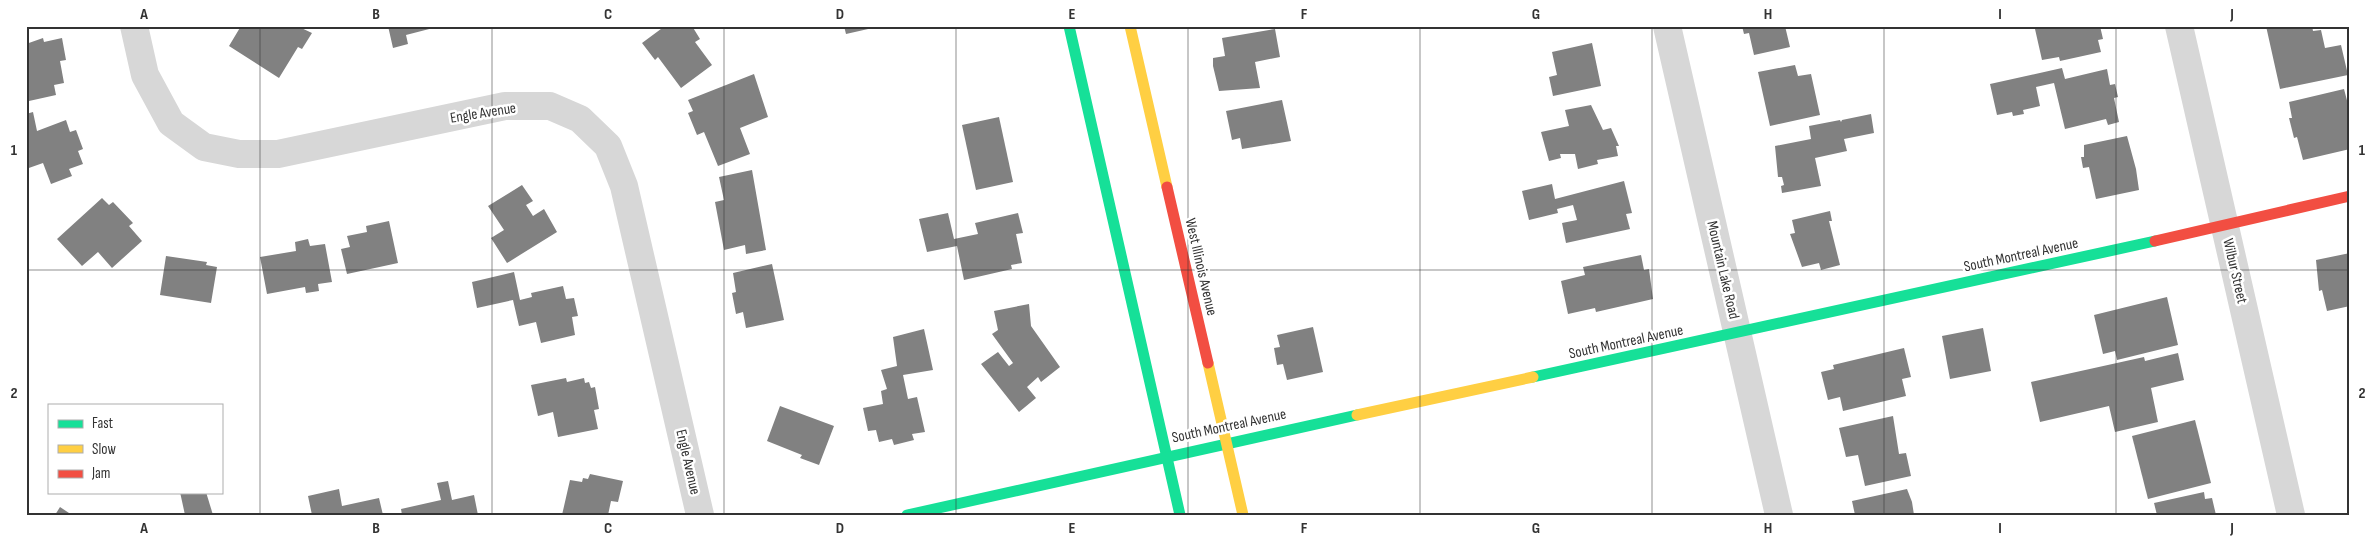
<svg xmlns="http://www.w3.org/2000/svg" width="2376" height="541" font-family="'Sofia Sans Condensed',sans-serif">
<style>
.building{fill:#818181}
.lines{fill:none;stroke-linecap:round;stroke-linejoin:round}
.street{stroke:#d7d7d7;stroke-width:28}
.fast{stroke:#16e098;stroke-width:11}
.slow{stroke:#ffcf43;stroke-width:11}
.jam{stroke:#f24e42;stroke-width:11}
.grid{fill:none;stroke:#333;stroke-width:1;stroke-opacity:0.55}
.labels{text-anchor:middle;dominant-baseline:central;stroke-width:5;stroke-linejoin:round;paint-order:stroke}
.street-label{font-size:15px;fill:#333;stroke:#fff}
.neatline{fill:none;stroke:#333;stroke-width:2}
.grid-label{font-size:16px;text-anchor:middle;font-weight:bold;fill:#333}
</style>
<rect width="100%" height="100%" fill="#fff"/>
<g class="building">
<polygon points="241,26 269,26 273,29 275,26 297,26 312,33 302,49 298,47 279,78 229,46"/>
<polygon points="388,26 437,26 437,27 406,35 408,44 393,48"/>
<polygon points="665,26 692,26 700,39 695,42 712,65 681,88 658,57 655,60 642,43"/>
<polygon points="844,26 877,26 877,27 846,34"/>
<polygon points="1742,26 1785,26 1790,47 1754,55 1749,33 1744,34"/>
<polygon points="2046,26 2100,26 2103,39 2098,40 2101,52 2060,61 2059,57 2042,60 2035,29"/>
<polygon points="2266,26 2312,26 2313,31 2321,30 2325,48 2341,45 2348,75 2280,89"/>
<polygon points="1275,29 1280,57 1255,62 1260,88 1219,91 1213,66 1213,58 1225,56 1222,38"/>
<polygon points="43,38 44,42 62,38 66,60 60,61 64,83 54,85 56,95 29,101 26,90 26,44"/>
<polygon points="1592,43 1601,86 1553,96 1549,77 1557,75 1552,52"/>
<polygon points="1795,65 1798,76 1811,74 1820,115 1770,126 1758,72"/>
<polygon points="2062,68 2065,79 2107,69 2110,85 2115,84 2118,97 2114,98 2119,122 2108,125 2106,119 2065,129 2054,83 2036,87 2040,106 2023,110 2024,114 2013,116 2012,112 1997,115 1990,84"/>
<polygon points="754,74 768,117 740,128 750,154 718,166 704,132 697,135 688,113 693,111 688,100"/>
<polygon points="2344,89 2350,112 2350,149 2303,160 2297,137 2294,138 2289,118 2292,118 2289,102"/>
<polygon points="1282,100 1291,141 1242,149 1240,138 1232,140 1226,111"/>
<polygon points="1591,105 1603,130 1611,128 1619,146 1616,146 1618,156 1597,160 1598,164 1578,169 1575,154 1560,154 1561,158 1549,161 1541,132 1569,126 1565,110"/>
<polygon points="33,112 37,131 66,120 70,132 76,130 83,149 78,151 83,164 69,169 72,176 51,184 43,163 26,169 26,114"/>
<polygon points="1871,114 1874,133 1844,139 1847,151 1815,158 1821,186 1782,193 1781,186 1784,185 1782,177 1778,177 1775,146 1811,139 1809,126 1840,120 1841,122 1842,120"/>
<polygon points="999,117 1013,182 976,190 962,125"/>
<polygon points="2127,136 2136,169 2139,190 2096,199 2089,167 2083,168 2081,157 2084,157 2084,145"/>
<polygon points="752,170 766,250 746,254 745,245 724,250 715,202 724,200 719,177"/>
<polygon points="1624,181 1632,213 1626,214 1630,229 1566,243 1562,223 1577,220 1573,205 1557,209 1558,213 1529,220 1522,191 1552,184 1555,199"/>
<polygon points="522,185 533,201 526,205 533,216 544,209 557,232 507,263 491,238 504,230 488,206"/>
<polygon points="102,198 109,205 113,202 133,223 129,226 142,241 112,268 98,252 82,266 57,239"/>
<polygon points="1830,211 1832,221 1829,221 1840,265 1821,270 1819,263 1802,267 1790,234 1795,233 1792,220"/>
<polygon points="948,213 954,239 978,234 975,223 1018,213 1023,233 1016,234 1022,263 1011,265 1012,269 964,280 957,246 927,252 919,219"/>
<polygon points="389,221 398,263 347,274 341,249 350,247 347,236 367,232 366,226"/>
<polygon points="308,239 310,246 325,244 332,282 318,284 319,291 306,293 305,287 267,294 260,257 296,251 295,242"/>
<polygon points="2350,253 2350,306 2327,311 2322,290 2319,291 2316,260"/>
<polygon points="1641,255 1644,270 1649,269 1653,299 1596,312 1595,308 1568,314 1561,281 1585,275 1583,267"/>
<polygon points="166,256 207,262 206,265 217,267 211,303 160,295"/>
<polygon points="772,264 784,320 746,328 743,312 736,314 732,293 736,292 733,273"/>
<polygon points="514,272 520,300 532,297 531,293 563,286 566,299 574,298 578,316 572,317 575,335 541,343 536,322 519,326 513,300 477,308 472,282"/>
<polygon points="2167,297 2178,345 2117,360 2115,351 2103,354 2094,315"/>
<polygon points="1029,304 1031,326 1060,367 1041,382 1038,377 1027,387 1036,398 1019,412 981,364 998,352 1009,366 1013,363 992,334 998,330 994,311"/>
<polygon points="1313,327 1323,372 1287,380 1283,364 1277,365 1274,348 1280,347 1277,335"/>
<polygon points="1983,328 1991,371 1950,379 1942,336"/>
<polygon points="924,329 933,370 903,375 908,399 917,397 925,432 912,434 914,440 894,445 892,439 879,442 876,430 868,431 863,408 883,404 881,391 887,389 881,370 897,366 893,337"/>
<polygon points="1904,348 1911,377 1902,379 1906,396 1843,411 1840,397 1828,400 1821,372 1834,369 1833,365"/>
<polygon points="2178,353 2184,380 2151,388 2158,422 2115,432 2109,406 2040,422 2031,382 2144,357 2145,361"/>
<polygon points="566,378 567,382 584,378 585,383 589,382 591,388 595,387 599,409 594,410 598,429 558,437 553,412 538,416 531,385"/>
<polygon points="780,406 834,426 819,465 800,458 802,455 767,441"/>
<polygon points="1893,416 1899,454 1906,453 1911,476 1865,486 1858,455 1846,457 1839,428"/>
<polygon points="2195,420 2211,483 2148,499 2132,436"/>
<polygon points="590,474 623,481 618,502 611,501 608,515 562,515 570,480 582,482 583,478 588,479"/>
<polygon points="448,481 452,500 474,495 478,515 402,515 401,509 441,500 437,483"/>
<polygon points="339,489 342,506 379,498 383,515 312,515 308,496"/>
<polygon points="1907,489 1912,502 1914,515 1855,515 1852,501"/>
<polygon points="180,492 206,492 213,515 185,515"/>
<polygon points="2204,492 2205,499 2212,498 2216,515 2157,515 2154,503"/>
<polygon points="60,507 72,515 55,515"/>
</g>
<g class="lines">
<g class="street">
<polyline points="134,26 145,75 171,123 204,147 239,154 278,154 505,106 550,106 580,119 608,146 624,186 700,515"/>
<polyline points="1667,26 1779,515"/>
<polyline points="2179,26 2291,515"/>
</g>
<g class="fast">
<polyline points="1069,26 1180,515"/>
<polyline points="1533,377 2155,241"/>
<polyline points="907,515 1357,415"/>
</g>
<g class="slow">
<polyline points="1130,26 1167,187"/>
<polyline points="1208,363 1243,515"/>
<polyline points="1357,415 1533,377"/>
</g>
<g class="jam">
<polyline points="1167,187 1208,363"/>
<polyline points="2155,241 2350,196"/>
</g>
</g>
<path class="grid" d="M 260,26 L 260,515M 492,26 L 492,515M 724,26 L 724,515M 956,26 L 956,515M 1188,26 L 1188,515M 1420,26 L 1420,515M 1652,26 L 1652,515M 1884,26 L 1884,515M 2116,26 L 2116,515M 26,270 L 2350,270"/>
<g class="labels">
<g class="street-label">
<text transform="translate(483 113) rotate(-9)">Engle Avenue</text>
<text transform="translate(2021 255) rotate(-12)">South Montreal Avenue</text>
<text transform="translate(1201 267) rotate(77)">West Illinois Avenue</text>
<text transform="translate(1723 270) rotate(77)">Mountain Lake Road</text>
<text transform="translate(2235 271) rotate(77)">Wilbur Street</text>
<text transform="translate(1626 342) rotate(-12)">South Montreal Avenue</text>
<text transform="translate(1229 426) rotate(-12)">South Montreal Avenue</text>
<text transform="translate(688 462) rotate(77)">Engle Avenue</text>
</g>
</g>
<rect width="2376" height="541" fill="none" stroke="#ffffff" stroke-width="55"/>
<rect x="48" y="404" width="175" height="90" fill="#ffffff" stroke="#adadad"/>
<rect x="58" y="420" width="25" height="8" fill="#16e098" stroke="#adadad"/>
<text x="92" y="428" font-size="15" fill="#333333">Fast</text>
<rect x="58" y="445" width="25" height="8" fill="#ffcf43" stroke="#adadad"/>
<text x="92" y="454" font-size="15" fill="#333333">Slow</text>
<rect x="58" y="470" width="25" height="8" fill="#f24e42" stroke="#adadad"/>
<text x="92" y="478" font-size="15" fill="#333333">Jam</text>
<rect x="28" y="28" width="2320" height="486" class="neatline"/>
<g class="grid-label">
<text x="144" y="19">A</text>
<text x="376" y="19">B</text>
<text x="608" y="19">C</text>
<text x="840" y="19">D</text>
<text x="1072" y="19">E</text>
<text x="1304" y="19">F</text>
<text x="1536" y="19">G</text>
<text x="1768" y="19">H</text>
<text x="2000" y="19">I</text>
<text x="2232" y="19">J</text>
<text x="14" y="155">1</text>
<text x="2362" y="155">1</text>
<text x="14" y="398">2</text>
<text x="2362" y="398">2</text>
<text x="144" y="533">A</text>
<text x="376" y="533">B</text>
<text x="608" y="533">C</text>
<text x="840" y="533">D</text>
<text x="1072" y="533">E</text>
<text x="1304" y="533">F</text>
<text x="1536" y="533">G</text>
<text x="1768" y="533">H</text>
<text x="2000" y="533">I</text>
<text x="2232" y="533">J</text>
</g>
</svg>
